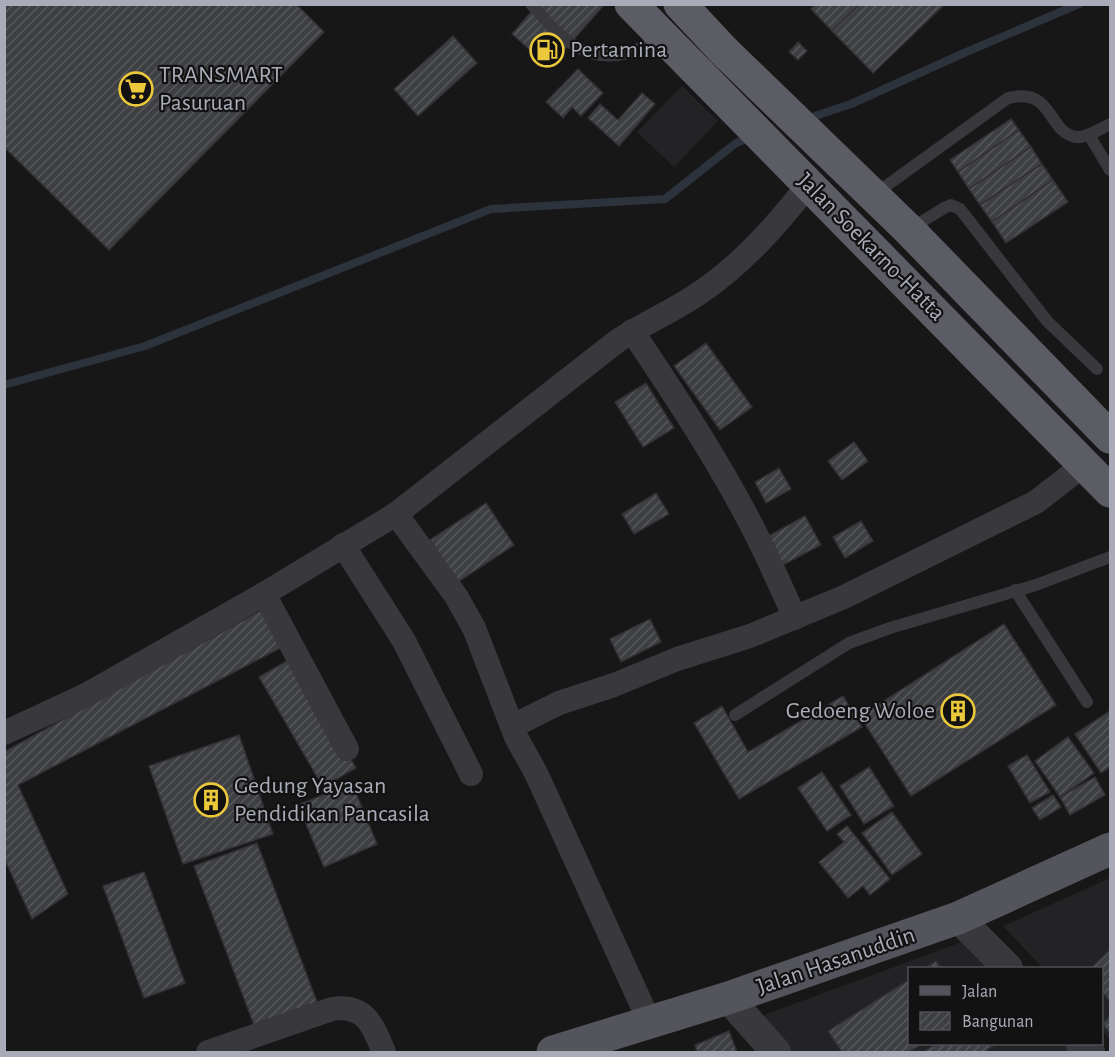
<svg xmlns="http://www.w3.org/2000/svg" width="1115" height="1057" font-family="'Alegreya Sans',sans-serif">
<style>
.built{fill:#232325}
.lines{fill:none;stroke-linecap:round;stroke-linejoin:round}
.stream{stroke:#2d333c;stroke-width:8}
.building{fill:url(#building-hatch);stroke:#313134;stroke-width:1.5}
.service{stroke:#38383d;stroke-width:12}
.minor{stroke:#38383d;stroke-width:24}
.tertiary{stroke:#38383d;stroke-width:30}
.primary{stroke:#54545c;stroke-width:33}
.trunk{stroke:#5c5c65;stroke-width:33}
.labels{text-anchor:middle;dominant-baseline:central;stroke-width:4.5;stroke-linejoin:round;paint-order:stroke}
.poi-label{font-size:24px;fill:#a9acb8;stroke:#121213;text-anchor:start}
.street-label{font-size:24px;fill:#a9acb8;stroke:#121213}
</style>
<defs>
<pattern id="building-hatch" width="6" height="6" patternUnits="userSpaceOnUse" patternTransform="scale(1.5)"><rect width="6" height="6" fill="#3e3f42"/><path d="M-1 1l2-2M0 6l6-6M5 7l2-2" fill="none" stroke="#57585b"/></pattern>
</defs>
<rect width="100%" height="100%" fill="#171718"/>
<g class="built">
<polygon points="682,86 718,121 674,167 637,132"/>
<polygon points="1110,878 1110,1040 1102,1030 1102,968 1043,968 1003,926"/>
<polygon points="967,940 994,968 910,968 910,1044 1066,1044 1075,1052 792,1052 761,1016"/>
</g>
<g class="lines">
<g class="stream">
<polyline points="806,119 851,104 964,53 1079,4"/>
<polyline points="4,385 145,346 491,209 665,199 736,143 752,137"/>
</g>
</g>
<g class="building">
<polygon points="4,4 296,4 324,32 109,250 4,147"/>
<polygon points="538,4 603,4 604,5 549,67 512,34"/>
<polygon points="816,4 860,4 832,31 811,9"/>
<polygon points="860,4 945,4 873,73 832,31"/>
<polygon points="453,36 477,63 418,116 394,89"/>
<polygon points="798,42 807,51 798,60 789,52"/>
<polygon points="578,69 603,93 581,116 572,107 563,118 546,102"/>
<polygon points="642,93 655,104 619,146 588,118 600,104 618,120"/>
<polygon points="1011,119 1019,130 958,172 950,160"/>
<polygon points="1019,130 1031,147 969,189 958,172"/>
<polygon points="1031,147 1042,164 980,205 969,189"/>
<polygon points="1042,164 1053,180 992,222 980,205"/>
<polygon points="1053,180 1068,202 1006,243 992,222"/>
<polygon points="706,343 752,407 720,430 674,366"/>
<polygon points="646,383 674,428 643,447 615,402"/>
<polygon points="854,442 868,461 842,480 828,461"/>
<polygon points="779,468 791,489 766,503 755,482"/>
<polygon points="656,493 669,514 634,534 622,514"/>
<polygon points="486,503 514,545 458,582 430,540"/>
<polygon points="805,516 821,545 779,567 763,539"/>
<polygon points="861,521 873,541 845,558 833,537"/>
<polygon points="269,606 288,644 18,785 68,894 32,919 4,858 4,752"/>
<polygon points="650,619 661,642 621,662 610,639"/>
<polygon points="1004,624 1056,705 911,796 860,716"/>
<polygon points="292,658 356,768 323,787 259,677"/>
<polygon points="843,696 862,727 739,799 694,723 722,706 748,752"/>
<polygon points="1110,711 1110,767 1101,773 1075,734"/>
<polygon points="239,735 273,834 183,864 149,766"/>
<polygon points="1068,737 1094,773 1060,797 1035,761"/>
<polygon points="1027,755 1050,792 1030,803 1008,766"/>
<polygon points="869,767 894,806 864,824 840,786"/>
<polygon points="822,772 851,815 827,831 798,788"/>
<polygon points="1095,777 1105,795 1070,815 1060,797"/>
<polygon points="352,783 377,844 324,867 298,805"/>
<polygon points="1053,795 1061,807 1040,820 1032,808"/>
<polygon points="892,812 922,854 892,875 862,833"/>
<polygon points="847,826 890,879 870,895 863,886 848,898 819,862 844,842 837,834"/>
<polygon points="257,843 317,1002 254,1025 194,866"/>
<polygon points="144,872 185,983 144,998 103,886"/>
<polygon points="1110,950 1110,1001 1102,992 1102,968 1091,968"/>
<polygon points="936,961 941,968 925,968"/>
<polygon points="910,979 910,1044 922,1044 908,1052 842,1052 828,1031"/>
<polygon points="1110,1016 1110,1033 1102,1024"/>
<polygon points="729,1031 737,1052 697,1052 695,1045"/>
<polygon points="936,1044 992,1044 993,1046 984,1052 923,1052"/>
</g>
<g class="lines">
<g class="service">
<path d="M 531,4 C 559,35 586,68 633,51 C 643,47 652,41 662,36"/>
<polyline points="1089,135 1110,170"/>
<path d="M 875,194 L 1008,98 C 1054,87 1047,132 1076,137 C 1087,138 1100,129 1110,124"/>
<polyline points="910,229 944,208 951,205 960,209 1047,321 1097,369"/>
<polyline points="1015,590 1087,702"/>
<polyline points="735,715 849,643 890,628 1036,585 1110,557"/>
</g>
<g class="minor">
<path d="M 632,331 C 677,398 722,466 758,538 C 771,564 783,591 795,618"/>
<polyline points="396,514 456,596 474,628 516,737 536,773 650,1023"/>
<polyline points="343,545 404,641 471,774"/>
<polyline points="264,594 347,749"/>
<polyline points="513,726 559,703 614,685 677,659 750,636 844,597 1036,502 1085,464"/>
<path d="M 4,733 L 86,695 L 264,594 L 396,514 L 616,342 C 641,325 669,313 695,296 C 740,267 776,226 809,184"/>
<path d="M 208,1052 L 332,1009 C 366,1004 373,1026 384,1052"/>
</g>
<g class="tertiary">
<polyline points="958,918 1008,968"/>
<polyline points="728,998 776,1052"/>
<polyline points="1081,1044 1090,1052"/>
</g>
<polyline class="primary" points="553,1052 728,998 958,918 1110,849"/>
<g class="trunk">
<polyline points="631,4 1110,491"/>
<polyline points="680,4 724,51 909,230 1110,437"/>
</g>
</g>
<defs>
<symbol id="fuel-ring" viewBox="-11 -11 22 22"><circle r="9.5" fill="#121213" stroke="#ecc83b" stroke-width="1.5"/><path d="M-5.5-6h7V0h2V4h1.3V-2.5L3-4.5l.8-.8L6-3V5H2.5V1h-1V6h-7ZM-4.2-4.7v3.2H.2V-4.7Z" fill="#ecc83b"/></symbol>
<symbol id="supermarket-ring" viewBox="-11 -11 22 22"><circle r="9.5" fill="#121213" stroke="#ecc83b" stroke-width="1.5"/><path d="M-6-5.5h2.5l.6 2H6L4.5 2H-2.5L-4.4-4H-6ZM-1.5 3.2a1.3 1.3 0 1 0 .1 0ZM3 3.2a1.3 1.3 0 1 0 .1 0Z" fill="#ecc83b"/></symbol>
<symbol id="building-ring" viewBox="-11 -11 22 22"><circle r="9.5" fill="#121213" stroke="#ecc83b" stroke-width="1.5"/><path d="M-4-6H4V6H1V3H-1V6H-4ZM-2.5-4.3h1.7v1.8h-1.7ZM.8-4.3h1.7v1.8H.8ZM-2.5-1h1.7V.8h-1.7ZM.8-1h1.7V.8H.8Z" fill="#ecc83b"/></symbol>
</defs>
<g fill-rule="evenodd">
<use href="#fuel-ring" x="528" y="31" width="38" height="38"/>
<use href="#supermarket-ring" x="117" y="70" width="38" height="38"/>
<use href="#building-ring" x="939" y="692" width="38" height="38"/>
<use href="#building-ring" x="192" y="781" width="38" height="38"/>
</g>
<g class="labels">
<g class="poi-label">
<text x="570" y="50">Pertamina</text>
<text x="159" y="75">TRANSMART<tspan x="159" dy="28">Pasuruan</tspan></text>
<text x="935" y="711" text-anchor="end">Gedoeng Woloe</text>
<text x="234" y="786">Gedung Yayasan<tspan x="234" dy="28">Pendidikan Pancasila</tspan></text>
</g>
<g class="street-label">
<text transform="translate(871 247) rotate(45)">Jalan Soekarno-Hatta</text>
<text transform="translate(836 961) rotate(-19)">Jalan Hasanuddin</text>
</g>
</g>
<rect width="1115" height="1057" fill="none" stroke="#a9acb8" stroke-width="12"/>
<rect x="908" y="967" width="195" height="78" fill="#121213" stroke="#4e5055" stroke-width="1.5"/>
<rect x="920" y="986" width="30" height="9" fill="#54545c" stroke="#4e5055" stroke-width="1.5"/>
<text x="962" y="997" font-size="18" fill="#a9acb8">Jalan</text>
<rect x="920" y="1012" width="30" height="18" fill="url(#building-hatch)" stroke="#4e5055" stroke-width="1.5"/>
<text x="962" y="1027" font-size="18" fill="#a9acb8">Bangunan</text>
</svg>
